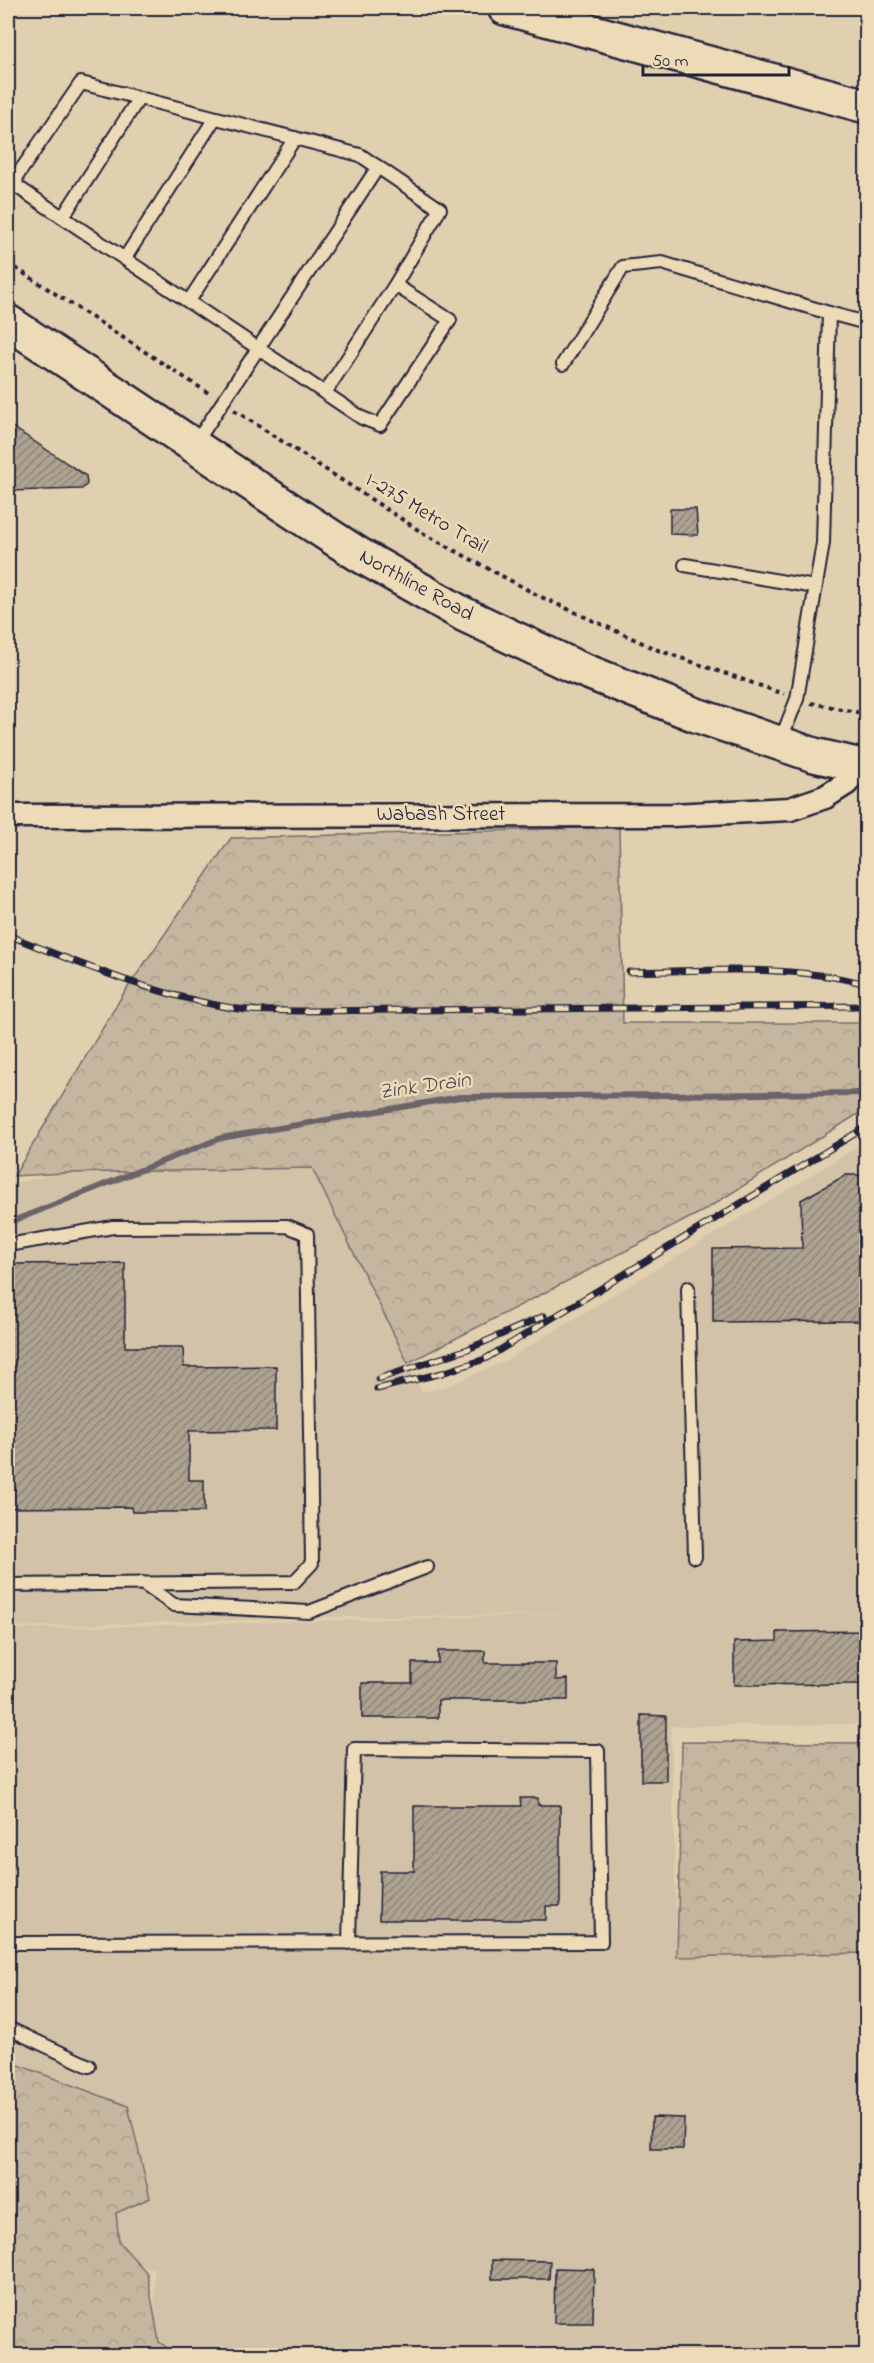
<svg xmlns="http://www.w3.org/2000/svg" width="874" height="2363" font-family="'Indie Flower',sans-serif">
<style>
.built{fill:#d2c2a7}
.forest{fill:url(#forest-crowns);stroke:#746c6d;stroke-width:1.5}
.lines{fill:none;stroke-linecap:round;stroke-linejoin:round}
.stream{stroke:#6b6467;stroke-width:6}
.building{fill:url(#building-hatch);stroke:#22223b;stroke-width:1.5}
.lane-casing{stroke:#22223b;stroke-width:16}
.street-casing{stroke:#22223b;stroke-width:27}
.secondary-casing{stroke:#22223b;stroke-width:38}
.highway-casing{stroke:#22223b;stroke-width:38}
.path{stroke:#22223b;stroke-width:4;stroke-dasharray:4.5 4.5;stroke-linecap:butt}
.lane{stroke:#eddbb8;stroke-width:12}
.street{stroke:#eddbb8;stroke-width:22}
.secondary{stroke:#eddbb8;stroke-width:33}
.highway{stroke:#eddbb8;stroke-width:33}
.rail-casing{stroke:#22223b;stroke-width:7}
.rail{stroke:#eddbb8;stroke-width:4.5;stroke-dasharray:14;stroke-linecap:butt}
.labels{text-anchor:middle;dominant-baseline:central;stroke-width:5;stroke-linejoin:round;paint-order:stroke}
.street-label{font-size:21px;fill:#22223b;stroke:#eddbb8}
.water-label{font-size:22px;font-style:italic;fill:#4c4855;stroke:#eddbb8}
</style>
<defs>
<pattern id="forest-crowns" width="20" height="18" patternUnits="userSpaceOnUse" patternTransform="scale(1.5)"><rect width="20" height="18" fill="#c5b69f"/><path d="M2 6a3 3 0 1 1 6 0M12 15a3 3 0 1 1 6 0" fill="none" stroke="#a99c8a"/></pattern>
<pattern id="building-hatch" width="6" height="6" patternUnits="userSpaceOnUse" patternTransform="scale(1.5)"><rect width="6" height="6" fill="#aea291"/><path d="M-1 1l2-2M0 6l6-6M5 7l2-2" fill="none" stroke="#8d8478"/></pattern>
</defs>
<rect width="100%" height="100%" fill="#e1d0b0"/>
<filter id="ink" filterUnits="userSpaceOnUse"><feTurbulence type="fractalNoise" baseFrequency=".0167" numOctaves="2"/><feDisplacementMap in="SourceGraphic" scale="12" xChannelSelector="R" yChannelSelector="G"/><feConvolveMatrix kernelMatrix="1 2 1 2 8 2 1 2 1" color-interpolation-filters="sRGB"/></filter>
<g filter="url(#ink)">
<polygon class="built" points="866,1142 866,1724 671,1726 677,1957 866,1953 866,2355 155,2355 154,2268 8,2270 8,1629 589,1614 333,1617 8,1627 8,1184 66,1173 312,1168 422,1392 444,1387 503,1362"/>
<g class="forest">
<polygon points="619,827 623,1023 866,1023 866,1109 703,1211 408,1363 312,1168 66,1173 14,1176 122,996 231,838"/>
<polygon points="682,1742 866,1743 866,1953 677,1957"/>
<polygon points="8,2061 128,2106 150,2198 116,2213 119,2242 147,2273 159,2342 178,2355 8,2355"/>
</g>
<g class="lines">
<polyline class="stream" points="8,1223 221,1138 460,1097 866,1093"/>
</g>
<g class="building">
<polygon points="8,424 86,476 87,484 82,489 8,491"/>
<polygon points="670,509 696,509 698,535 670,534"/>
<polygon points="846,1175 867,1175 867,1321 713,1322 713,1249 802,1248 801,1200"/>
<polygon points="125,1263 125,1347 183,1347 184,1367 276,1366 276,1430 189,1431 189,1480 204,1480 204,1512 132,1512 131,1507 8,1508 8,1264"/>
<polygon points="867,1631 867,1684 734,1685 734,1642 777,1641 777,1632"/>
<polygon points="438,1651 485,1651 485,1663 556,1663 556,1680 568,1679 568,1700 438,1700 438,1718 362,1718 362,1683 412,1683 412,1663 438,1663"/>
<polygon points="641,1715 666,1716 666,1781 641,1781"/>
<polygon points="520,1798 538,1798 538,1805 560,1805 560,1906 546,1906 546,1920 379,1920 380,1871 414,1871 414,1806 521,1806"/>
<polygon points="652,2117 684,2118 683,2149 651,2149"/>
<polygon points="492,2260 550,2261 549,2279 492,2279"/>
<polygon points="555,2268 594,2269 593,2323 554,2323"/>
</g>
<g class="lines">
<defs>
<g id="lane">
<polygon points="81,83 360,155 440,209 395,285 450,320 380,425 362,418 16,186 17,176"/>
<polyline points="63,217 139,98"/>
<polyline points="125,258 215,118"/>
<polyline points="189,301 295,138"/>
<polyline points="829,313 866,323"/>
<polyline points="563,364 623,267 662,263 829,313 823,543 797,699 780,742"/>
<polyline points="325,393 395,285"/>
<polyline points="195,444 378,167"/>
<polyline points="685,565 815,587"/>
<polyline points="8,1245 113,1227 287,1226 307,1234 312,1563 294,1582 8,1585"/>
<polyline points="688,1288 695,1557"/>
<polyline points="142,1583 174,1605 309,1612 427,1567"/>
<polyline points="8,1943 601,1942 598,1751 354,1749 349,1943"/>
<polyline points="8,2028 89,2066"/>
</g>
<polyline id="street" points="8,816 672,815 790,809 825,797 847,783 859,766"/>
<polyline id="secondary" points="8,322 307,521 358,554 463,614 573,666 696,715 814,755 866,767"/>
<polyline id="highway" points="505,8 866,106"/>
</defs>
<use href="#lane" class="lane-casing"/>
<use href="#street" class="street-casing"/>
<use href="#secondary" class="secondary-casing"/>
<use href="#highway" class="highway-casing"/>
<g class="path">
<polyline points="8,263 210,394"/>
<polyline points="234,410 426,535 539,596 658,650 784,694"/>
<polyline points="811,703 866,714"/>
</g>
<use href="#lane" class="lane"/>
<use href="#street" class="street"/>
<use href="#secondary" class="secondary"/>
<use href="#highway" class="highway"/>
<defs>
<g id="rail">
<path d="M 8,935 C 83,965 157,996 238,1009 C 259,1012 281,1010 302,1011 L 866,1006"/>
<path d="M 629,972 C 708,971 789,964 866,984"/>
<polyline points="378,1379 468,1349 544,1316"/>
<polyline points="377,1389 442,1373 485,1359 866,1127"/>
</g>
</defs>
<use href="#rail" class="rail-casing"/>
<use href="#rail" class="rail"/>
</g>
</g>
<g class="labels">
<g class="street-label">
<text transform="translate(426 514) rotate(31)">I-275 Metro Trail</text>
<text transform="translate(416 586) rotate(29)">Northline Road</text>
<text x="441" y="815">Wabash Street</text>
</g>
<g class="water-label">
<text transform="translate(425 1087) rotate(-8)">Zink Drain</text>
</g>
</g>
<rect width="874" height="2363" fill="none" stroke="#eddbb8" stroke-width="30"/>
<rect x="15" y="15" width="844" height="2333" fill="none" stroke="#22223b" stroke-width="2" filter="url(#ink)"/>
<path d="M643 66v9h146v-9" fill="none" stroke="#22223b" stroke-width="3"/>
<text x="652" y="66" font-size="18" fill="#22223b" stroke="#eddbb8" stroke-width="4.5" paint-order="stroke">50 m</text>
</svg>
